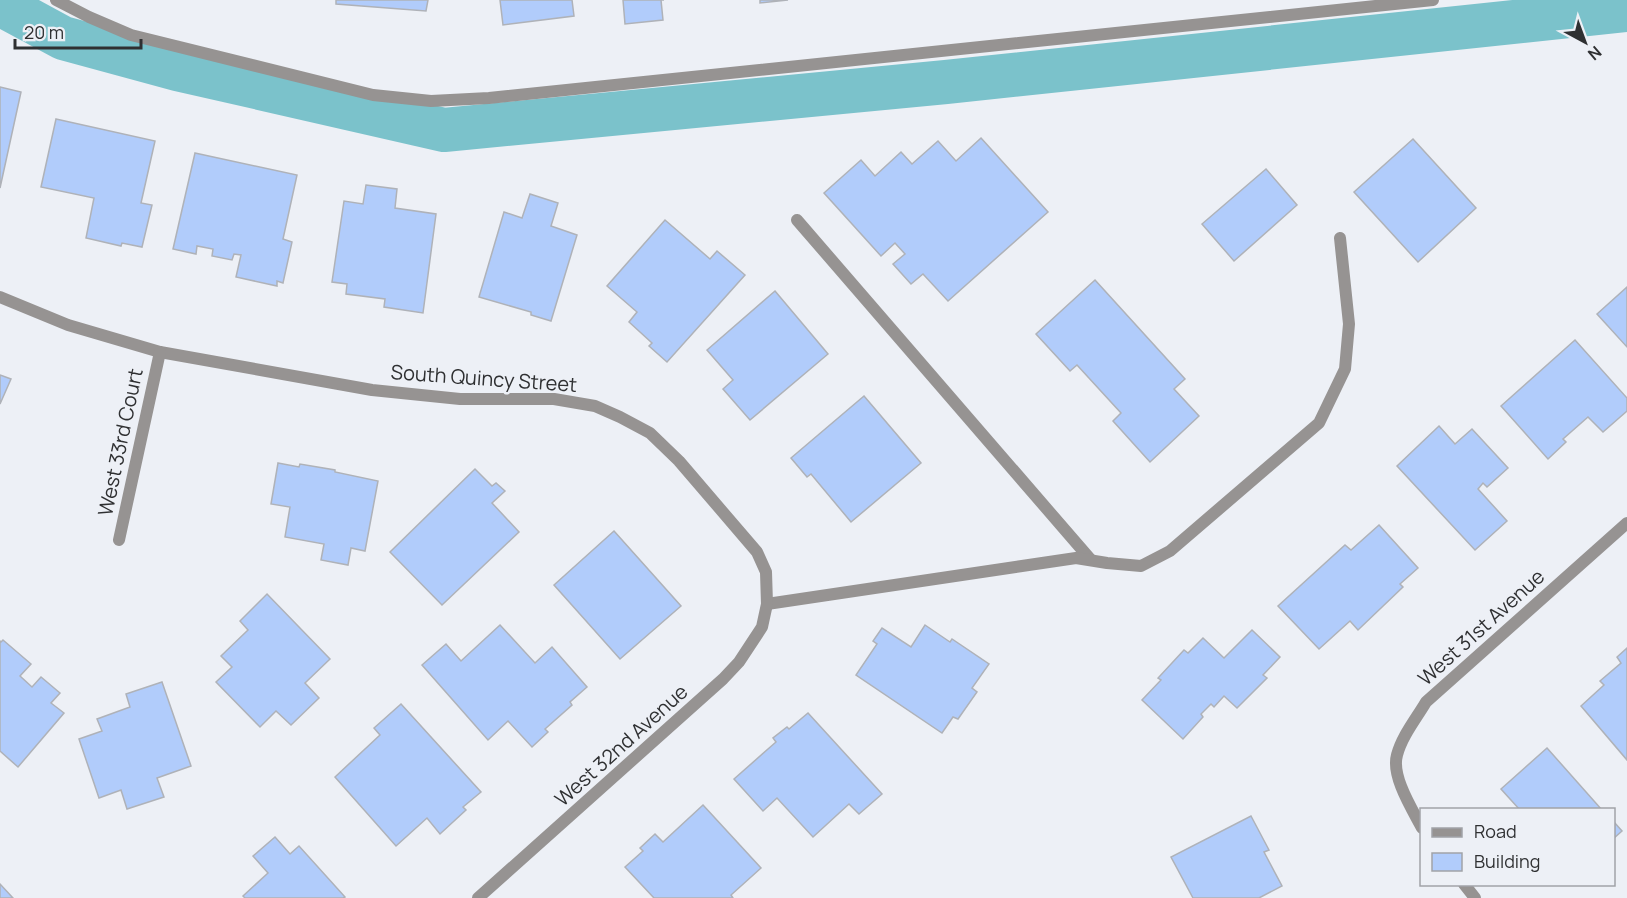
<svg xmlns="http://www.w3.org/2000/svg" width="1627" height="898" font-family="Manrope,sans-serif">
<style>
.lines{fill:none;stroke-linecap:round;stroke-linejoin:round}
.canal{stroke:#7bc2cb;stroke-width:44}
.building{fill:#b1ccfb;stroke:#afb2b8;stroke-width:1.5}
.lane{stroke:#969392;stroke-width:12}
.street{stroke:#969392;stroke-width:12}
.labels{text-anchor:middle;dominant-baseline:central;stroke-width:5;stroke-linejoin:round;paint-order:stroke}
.street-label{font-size:20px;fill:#2f3032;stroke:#edf0f6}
</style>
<rect width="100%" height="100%" fill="#edf0f6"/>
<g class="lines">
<polyline class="canal" points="0,4 63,38 177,69 444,130 946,82 1627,10"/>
</g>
<g class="building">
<polygon points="336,0 428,0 426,11 336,4"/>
<polygon points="500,0 572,0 574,16 503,25"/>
<polygon points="623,0 664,0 661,0 663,20 625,24"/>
<polygon points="760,0 788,0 760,3"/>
<polygon points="0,87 21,92 0,188"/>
<polygon points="56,119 155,141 141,203 152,205 142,247 122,243 121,246 86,238 94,198 41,187"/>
<polygon points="981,138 1048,212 948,301 923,274 911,284 893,264 905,254 895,243 881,256 824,193 861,160 875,176 901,152 912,164 938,141 956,161"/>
<polygon points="1413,139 1476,208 1418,262 1354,192"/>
<polygon points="195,153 297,175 283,239 292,242 283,283 277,281 277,286 236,277 241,255 234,254 232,260 212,256 213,249 197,246 196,254 173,249"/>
<polygon points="1266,169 1297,205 1234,261 1202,224"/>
<polygon points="366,185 397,189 395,208 436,214 423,313 384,307 385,299 346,294 347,284 332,282 344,201 363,204"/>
<polygon points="530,194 558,203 551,226 577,235 551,321 531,315 531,312 479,297 504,212 522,218"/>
<polygon points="665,220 710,259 717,251 745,275 667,362 649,346 652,343 629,322 637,312 607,286"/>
<polygon points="1095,280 1185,379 1174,389 1199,416 1150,462 1113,421 1121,413 1077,365 1070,371 1036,334"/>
<polygon points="1627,287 1627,347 1597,314"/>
<polygon points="775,291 828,354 750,420 723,389 733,380 707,350"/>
<polygon points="1575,340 1627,398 1627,411 1603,432 1588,417 1563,439 1566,442 1548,459 1501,406"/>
<polygon points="0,375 11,379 0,404"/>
<polygon points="864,396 921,463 851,522 811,474 807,477 791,458"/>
<polygon points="1439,426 1455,444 1472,429 1508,468 1487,487 1483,483 1478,489 1507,521 1475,550 1397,466"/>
<polygon points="278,463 299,467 300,464 335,470 335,472 378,481 365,551 351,548 348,565 321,560 324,544 285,537 290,507 271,504"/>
<polygon points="475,469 492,486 496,483 505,491 492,503 519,532 442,605 390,552"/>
<polygon points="1379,525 1418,568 1400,584 1403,587 1358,630 1350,621 1319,649 1278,606 1345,545 1351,550"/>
<polygon points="614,531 681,606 620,659 554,585"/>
<polygon points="267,594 330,659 305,683 319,698 291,725 276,711 260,727 216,682 232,667 221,656 248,630 240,621"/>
<polygon points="500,625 535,663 552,647 587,687 570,702 572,705 545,729 548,732 532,747 508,721 488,740 422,665 446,644 461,661"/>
<polygon points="925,625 950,642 952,639 989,664 972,688 977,692 958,719 953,717 942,733 856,675 877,644 873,641 882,628 911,647"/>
<polygon points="1252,630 1280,657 1263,675 1267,678 1237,708 1224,696 1214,707 1211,704 1201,714 1203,717 1183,739 1142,700 1161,680 1158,678 1184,650 1188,653 1203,638 1224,658"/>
<polygon points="3,640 31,664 20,676 32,687 41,677 60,693 51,703 64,713 18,767 0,751 0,641 1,642"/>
<polygon points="1627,648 1627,760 1581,706 1604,685 1600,681 1621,663 1617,657"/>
<polygon points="162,682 191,766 157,778 164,797 127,809 121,790 99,798 79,739 102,731 97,719 130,707 126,694"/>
<polygon points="401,704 481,792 463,807 466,810 440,834 427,818 396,846 335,777 380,735 374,728"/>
<polygon points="808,713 882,794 859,814 849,804 813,837 777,798 763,811 734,779 776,742 773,738 787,727 789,729"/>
<polygon points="1547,748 1602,810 1520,810 1501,789"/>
<polygon points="703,805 761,868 731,895 733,898 654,898 625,867 643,851 640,848 655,834 663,842"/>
<polygon points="1251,816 1269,850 1264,852 1282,886 1259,898 1193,898 1171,857"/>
<polygon points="1614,822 1622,831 1614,838"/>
<polygon points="275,837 290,854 299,846 345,897 343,898 245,898 243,896 268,873 253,856"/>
<polygon points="0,884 13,898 0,898"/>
</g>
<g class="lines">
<g class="lane">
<polyline points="56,0 89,17 131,35 373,95 431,101 489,98 1433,0"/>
<polyline points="797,220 1091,560"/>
<polyline points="767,604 1076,558 1107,563 1141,566 1170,551 1319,423 1345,369 1349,324 1340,238"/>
</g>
<g class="street">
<polyline points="0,297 68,325 160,352 372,390 460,399 554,399 595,406 620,417 650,433 679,461 757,552 766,572 767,604 762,627 739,662 723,679 478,898"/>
<polyline points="119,540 160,352"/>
<path d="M 1422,828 C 1412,809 1391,776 1397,755 C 1402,736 1416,719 1426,702 L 1627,523"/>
<polyline points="1464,884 1475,898"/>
</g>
</g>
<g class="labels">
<g class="street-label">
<text transform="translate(484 378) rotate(4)">South Quincy Street</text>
<text transform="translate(120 442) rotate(-78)">West 33rd Court</text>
<text transform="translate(1481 627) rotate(-42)">West 31st Avenue</text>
<text transform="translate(621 745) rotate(-42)">West 32nd Avenue</text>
</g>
</g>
<rect x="1420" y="808" width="195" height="78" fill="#edf0f6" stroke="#a1a3a8" stroke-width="1.5"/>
<rect x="1432" y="828" width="30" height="9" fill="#969392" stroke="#a1a3a8" stroke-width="1.5"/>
<text x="1474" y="838" font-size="18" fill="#2f3032">Road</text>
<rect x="1432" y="853" width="30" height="18" fill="#b1ccfb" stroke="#a1a3a8" stroke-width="1.5"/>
<text x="1474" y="868" font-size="18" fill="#2f3032">Building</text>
<g transform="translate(1585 42) rotate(139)" stroke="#edf0f6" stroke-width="4.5" paint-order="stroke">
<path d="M0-4.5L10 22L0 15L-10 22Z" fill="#2f3032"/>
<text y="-9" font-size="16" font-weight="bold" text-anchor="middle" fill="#2f3032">N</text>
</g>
<path d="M15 39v9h126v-9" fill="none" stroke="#2f3032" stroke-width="3"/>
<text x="24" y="39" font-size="18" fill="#2f3032" stroke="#edf0f6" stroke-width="4.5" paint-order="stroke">20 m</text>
</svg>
